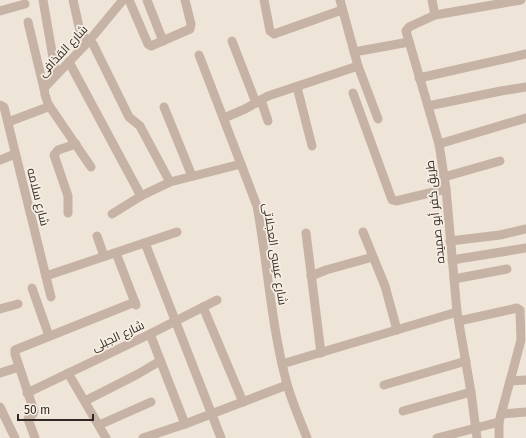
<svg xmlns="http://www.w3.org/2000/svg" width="526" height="438" font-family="'Fira Sans',Cairo,sans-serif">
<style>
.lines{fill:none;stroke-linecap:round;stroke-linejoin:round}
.minor{stroke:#c6b3a5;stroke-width:9}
.labels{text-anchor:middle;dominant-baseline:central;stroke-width:3.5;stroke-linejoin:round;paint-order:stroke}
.street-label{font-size:12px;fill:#322926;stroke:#f7eee3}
</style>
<rect width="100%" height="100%" fill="#efe4d8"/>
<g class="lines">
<g class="minor">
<polyline points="43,0 56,75"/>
<polyline points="73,0 80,31 83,36 93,44 129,117 140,126 170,182"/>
<polyline points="129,0 148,44 151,46 190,29 191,24 185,0"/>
<polyline points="147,0 163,41"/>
<polyline points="264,0 270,31 274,34 342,10"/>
<polyline points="340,0 358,66 378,119"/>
<polyline points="432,0 435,15"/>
<polyline points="0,11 25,4"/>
<polyline points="28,22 44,89"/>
<polyline points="232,41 256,103"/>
<polyline points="354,52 409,42"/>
<path d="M 199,55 L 257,206 C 268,265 271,326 287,384 C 292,402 300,420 307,438"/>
<polyline points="69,62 141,196"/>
<polyline points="419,78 526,54"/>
<polyline points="297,87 312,146"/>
<polyline points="353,93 392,200 396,201 446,189"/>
<polyline points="261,100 268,121"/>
<polyline points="48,104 91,167"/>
<polyline points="0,105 4,107 5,111 51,297"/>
<polyline points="428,106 501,91 526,87"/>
<polyline points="164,107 192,176"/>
<polyline points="224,118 245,109 268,96 358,66"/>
<path d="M 8,122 L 48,107 C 49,100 42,94 45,87 L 89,41 L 123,0"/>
<polyline points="439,144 526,118"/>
<polyline points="0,160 15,154"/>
<polyline points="444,177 500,161"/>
<polyline points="68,213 68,196 54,155 58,150 76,144"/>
<polyline points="112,214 141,196 170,182 241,164"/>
<polyline points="363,232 385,286 397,330"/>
<polyline points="306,233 321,353"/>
<polyline points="97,236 104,256"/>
<polyline points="450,241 500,235 526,229"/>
<polyline points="145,243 221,438"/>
<polyline points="116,253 136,305"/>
<polyline points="452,260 526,248"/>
<polyline points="46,276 177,232"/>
<polyline points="311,276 326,270 373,257"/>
<polyline points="454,279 507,269"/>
<polyline points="32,288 49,336"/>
<polyline points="203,307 243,402"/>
<polyline points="0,309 18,304"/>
<polyline points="459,321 517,308 520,310 521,340 499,422 499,438"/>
<polyline points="150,334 185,424"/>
<polyline points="282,364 457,312"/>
<polyline points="0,373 19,367"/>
<polyline points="68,373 106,438"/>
<polyline points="510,381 526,380"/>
<polyline points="384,385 466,361"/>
<polyline points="27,393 150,334 217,300"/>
<polyline points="85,401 138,374 160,361"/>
<polyline points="0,407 15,438"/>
<polyline points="403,411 471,392"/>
<polyline points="501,414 526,412"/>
<polyline points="99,425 151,402"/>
<polyline points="35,438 28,419 33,414 34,411 15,354 15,350 135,302"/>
<polyline points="143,438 185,424 287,385"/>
<polyline points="437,438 499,422"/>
<polyline points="477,438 471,392 457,312 446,189 439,144 406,31 409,27 435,15 521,0"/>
</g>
</g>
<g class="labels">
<g class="street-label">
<text transform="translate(63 51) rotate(-47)">شارع القذافى</text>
<text transform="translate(38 197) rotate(76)">شارع سلامه</text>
<text transform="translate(435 212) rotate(-96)">طريق كفر أبو صميده</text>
<text transform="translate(275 254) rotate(81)">شارع عيسى العجلاتى</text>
<text transform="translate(118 336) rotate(-25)">شارع الجبلى</text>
</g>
</g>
<path d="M18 414v6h75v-6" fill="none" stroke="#322926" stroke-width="2"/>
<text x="24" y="414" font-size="12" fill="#322926" stroke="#f7eee3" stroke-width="3" paint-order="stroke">50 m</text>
</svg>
